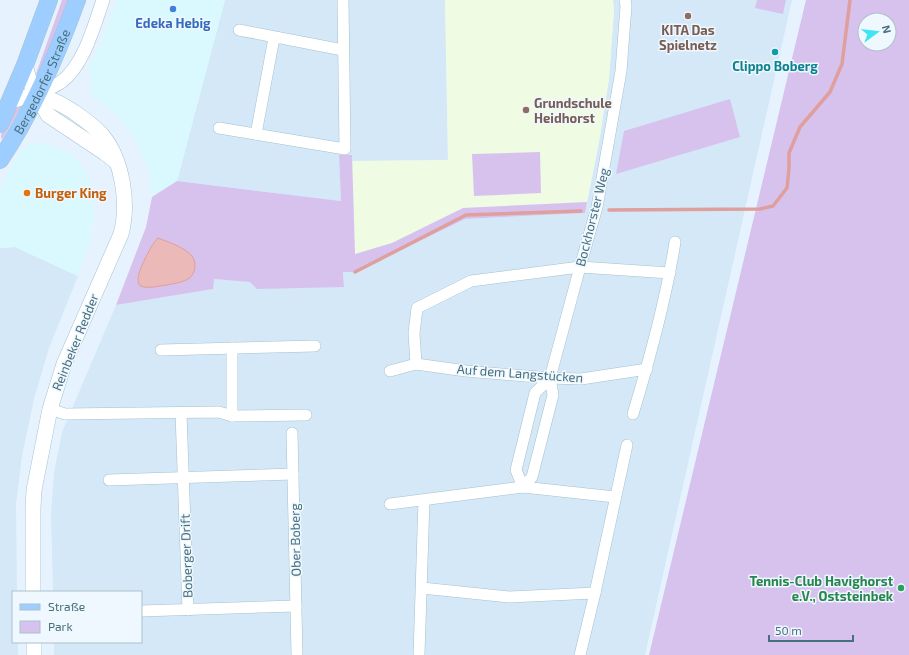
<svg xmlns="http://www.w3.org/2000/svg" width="909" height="655" font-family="'Exo 2',sans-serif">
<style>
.residential{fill:#d4e8f7}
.commercial{fill:#daf9ff}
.education{fill:#effbe3}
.green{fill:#d7c2ee;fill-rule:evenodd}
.water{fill:#ebb9b8;stroke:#de9f9d}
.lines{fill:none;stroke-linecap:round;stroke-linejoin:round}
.stream{stroke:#de9f9d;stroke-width:3.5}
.minor-casing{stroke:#a5c1ce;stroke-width:12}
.tertiary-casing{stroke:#a5c1ce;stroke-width:14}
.secondary-casing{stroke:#a2c3d2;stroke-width:16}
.primary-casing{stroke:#aec0c5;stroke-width:18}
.minor{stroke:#fff;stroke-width:11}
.tertiary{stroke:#fff;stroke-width:13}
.secondary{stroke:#fff;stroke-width:15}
.primary{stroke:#9dceff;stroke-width:17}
.shop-dot{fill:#3f7fe0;stroke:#eff7ff;stroke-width:1.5}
.education-dot{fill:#8d6e63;stroke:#eff7ff;stroke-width:1.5}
.culture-dot{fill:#0f9aa8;stroke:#eff7ff;stroke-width:1.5}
.food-dot{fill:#e8710a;stroke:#eff7ff;stroke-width:1.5}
.leisure-dot{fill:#2e9e5b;stroke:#eff7ff;stroke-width:1.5}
.labels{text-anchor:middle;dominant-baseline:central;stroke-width:3;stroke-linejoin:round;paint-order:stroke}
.shop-label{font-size:13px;font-weight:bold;fill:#366cbe;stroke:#eff7ff}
.education-label{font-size:13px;font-weight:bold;fill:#785e54;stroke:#eff7ff}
.culture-label{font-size:13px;font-weight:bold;fill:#0d838f;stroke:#eff7ff}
.street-label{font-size:13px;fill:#47707c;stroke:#eff7ff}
.food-label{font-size:13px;font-weight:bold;fill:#c56008;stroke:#eff7ff;text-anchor:start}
.leisure-label{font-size:13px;font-weight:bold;fill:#27864d;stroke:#eff7ff;text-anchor:end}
</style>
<rect width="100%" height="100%" fill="#e6f3ff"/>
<g class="residential">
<polygon points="225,0 445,0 448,160 352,161 352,155 339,155 341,201 177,181"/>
<polygon points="613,0 792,0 645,655 54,655 54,642 141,642 141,592 53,592 51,514 54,473 62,432 116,305 213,289 213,279 344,287 343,272 356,272 465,219 585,213 599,142 609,79 614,11"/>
<polygon points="15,247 78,276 49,348 34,399 22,456 16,504 17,592 13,592 13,642 18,642 18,655 0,655 0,248"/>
</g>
<g class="commercial">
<polygon points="117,0 225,0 177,181 152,197 151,182 147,166 134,137 115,114 92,95 89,65 101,43"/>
<polygon points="36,142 67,151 73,155 83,168 89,178 93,195 94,212 90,239 78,276 15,247 0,248 0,190 13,162 24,147"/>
</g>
<polygon class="education" points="445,0 613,0 614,11 609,79 599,142 587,202 463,208 392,243 355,254 352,161 448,160"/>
<g class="green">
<polygon points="62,0 69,0 38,76 36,74"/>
<polygon points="757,0 786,0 783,14 755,8"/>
<path d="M 806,0 L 909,0 L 909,655 L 649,655 ZM 865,20 L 889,20 L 889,44 L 865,44 Z"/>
<polygon points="730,99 740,137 616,174 624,131"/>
<path d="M 21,105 L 21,107 L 3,138 L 1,139 C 0,130 12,109 21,105 Z"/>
<polygon points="540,152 541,193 474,196 472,154"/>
<polygon points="339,155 352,155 355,254 392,243 463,208 587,202 585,213 465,219 356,272 343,272 344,287 257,289 250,282 214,279 213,289 116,305 146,227 152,197 177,181 341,201"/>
</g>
<path class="water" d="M 158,238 C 168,242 184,247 191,255 C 194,258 195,262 195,266 C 194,282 180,282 167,285 C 158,286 149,289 140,286 C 139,284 138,282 138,280 C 137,272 152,243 158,238 Z"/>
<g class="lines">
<g class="stream">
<polyline points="609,210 760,209 773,206 787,188 789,168 789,153 800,127 830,92 842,64 850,0"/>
<polyline points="355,272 466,215 581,211"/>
</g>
<defs>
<g id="minor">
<polyline points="239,30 343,50"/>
<polyline points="219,128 345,149 343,0"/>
<polyline points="256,134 274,38"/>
<polyline points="232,348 232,416"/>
<polyline points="161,350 315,346"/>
<polyline points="416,364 414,333 417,308 471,281 580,267 670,273"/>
<polyline points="390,371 416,364 466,371 550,378 581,379 647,369"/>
<polyline points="550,378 553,395 532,477 523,487 516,470 535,393 550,378 580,267 597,207 621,71 626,6 625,0"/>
<polyline points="50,409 65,414 219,412 232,416 306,415"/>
<polyline points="181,413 188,610"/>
<path d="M 633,414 C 650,358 666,300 675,242"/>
<polyline points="292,433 297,655"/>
<polyline points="109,480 293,474"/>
<polyline points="390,504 523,487 615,497"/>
<polyline points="422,588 509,597 595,593"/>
<polyline points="141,611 296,606"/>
<polyline points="419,655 424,500"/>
<polyline points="580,655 595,593 627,445"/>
</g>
<path id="tertiary" d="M 36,96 C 44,91 53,87 61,82 C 84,65 94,26 103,0"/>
<g id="secondary">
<polyline points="25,65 30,83 48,115 105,153 114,160"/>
<path d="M 11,101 C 18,99 26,96 34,96 C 48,96 63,105 74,112 C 84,119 94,126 102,135 C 123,160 129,204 121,234 L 64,364 L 50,409 L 34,490 L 33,508 L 33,592"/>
<polyline points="34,642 34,655"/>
</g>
<g id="primary">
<polyline points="0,124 25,65 49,0"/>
<path id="s1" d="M 0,160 C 33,111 57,55 77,0"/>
</g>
</defs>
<use href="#minor" class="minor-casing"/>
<use href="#tertiary" class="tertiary-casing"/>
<use href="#secondary" class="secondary-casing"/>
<use href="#primary" class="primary-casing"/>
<use href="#minor" class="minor"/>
<use href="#tertiary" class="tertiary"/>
<use href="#secondary" class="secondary"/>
<use href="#primary" class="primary"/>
</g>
<circle class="shop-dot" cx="173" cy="9" r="4"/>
<g class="education-dot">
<circle cx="688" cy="16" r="4"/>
<circle cx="526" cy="110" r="4"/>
</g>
<circle class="culture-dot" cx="775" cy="52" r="4"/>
<circle class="food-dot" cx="27" cy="193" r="4"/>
<circle class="leisure-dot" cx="901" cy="588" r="4"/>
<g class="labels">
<g class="shop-label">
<text x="173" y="23">Edeka Hebig</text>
</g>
<g class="education-label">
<text x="688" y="30">KITA Das<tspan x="688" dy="15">Spielnetz</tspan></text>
<text x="534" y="103" text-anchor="start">Grundschule<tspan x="534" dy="15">Heidhorst</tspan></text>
</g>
<g class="culture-label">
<text x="775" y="66">Clippo Boberg</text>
</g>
<g class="street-label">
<text stroke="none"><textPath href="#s1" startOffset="89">Bergedorfer Straße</textPath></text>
<text transform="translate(592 217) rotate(-76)">Bockhorster Weg</text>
<text transform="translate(75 342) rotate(-68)">Reinbeker Redder</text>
<text transform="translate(520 373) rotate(4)">Auf dem Langstücken</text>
<text transform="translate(295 540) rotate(-91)">Ober Boberg</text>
<text transform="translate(186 556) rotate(-92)">Boberger Drift</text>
</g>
<g class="food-label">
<text x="35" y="193">Burger King</text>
</g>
<g class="leisure-label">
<text x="893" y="581">Tennis-Club Havighorst<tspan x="893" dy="15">e.V., Oststeinbek</tspan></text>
</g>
</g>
<rect x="12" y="591" width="130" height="52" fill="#eff7ff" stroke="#acc1cb"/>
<rect x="20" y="604" width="20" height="6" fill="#9dceff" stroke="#acc1cb"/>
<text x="48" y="611" font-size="12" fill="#47707c">Straße</text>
<rect x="20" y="621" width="20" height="12" fill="#d7c2ee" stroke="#acc1cb"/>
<text x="48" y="631" font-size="12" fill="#47707c">Park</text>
<g transform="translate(877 32) rotate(75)"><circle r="19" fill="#eff7ff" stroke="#acc1cb"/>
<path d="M0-3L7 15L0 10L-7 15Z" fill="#3fe4f5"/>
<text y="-6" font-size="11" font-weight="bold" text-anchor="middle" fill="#47707c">N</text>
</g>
<path d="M769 635v6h84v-6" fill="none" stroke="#47707c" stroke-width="2"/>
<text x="775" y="635" font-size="12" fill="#47707c" stroke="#eff7ff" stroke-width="3" paint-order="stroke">50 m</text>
</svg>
